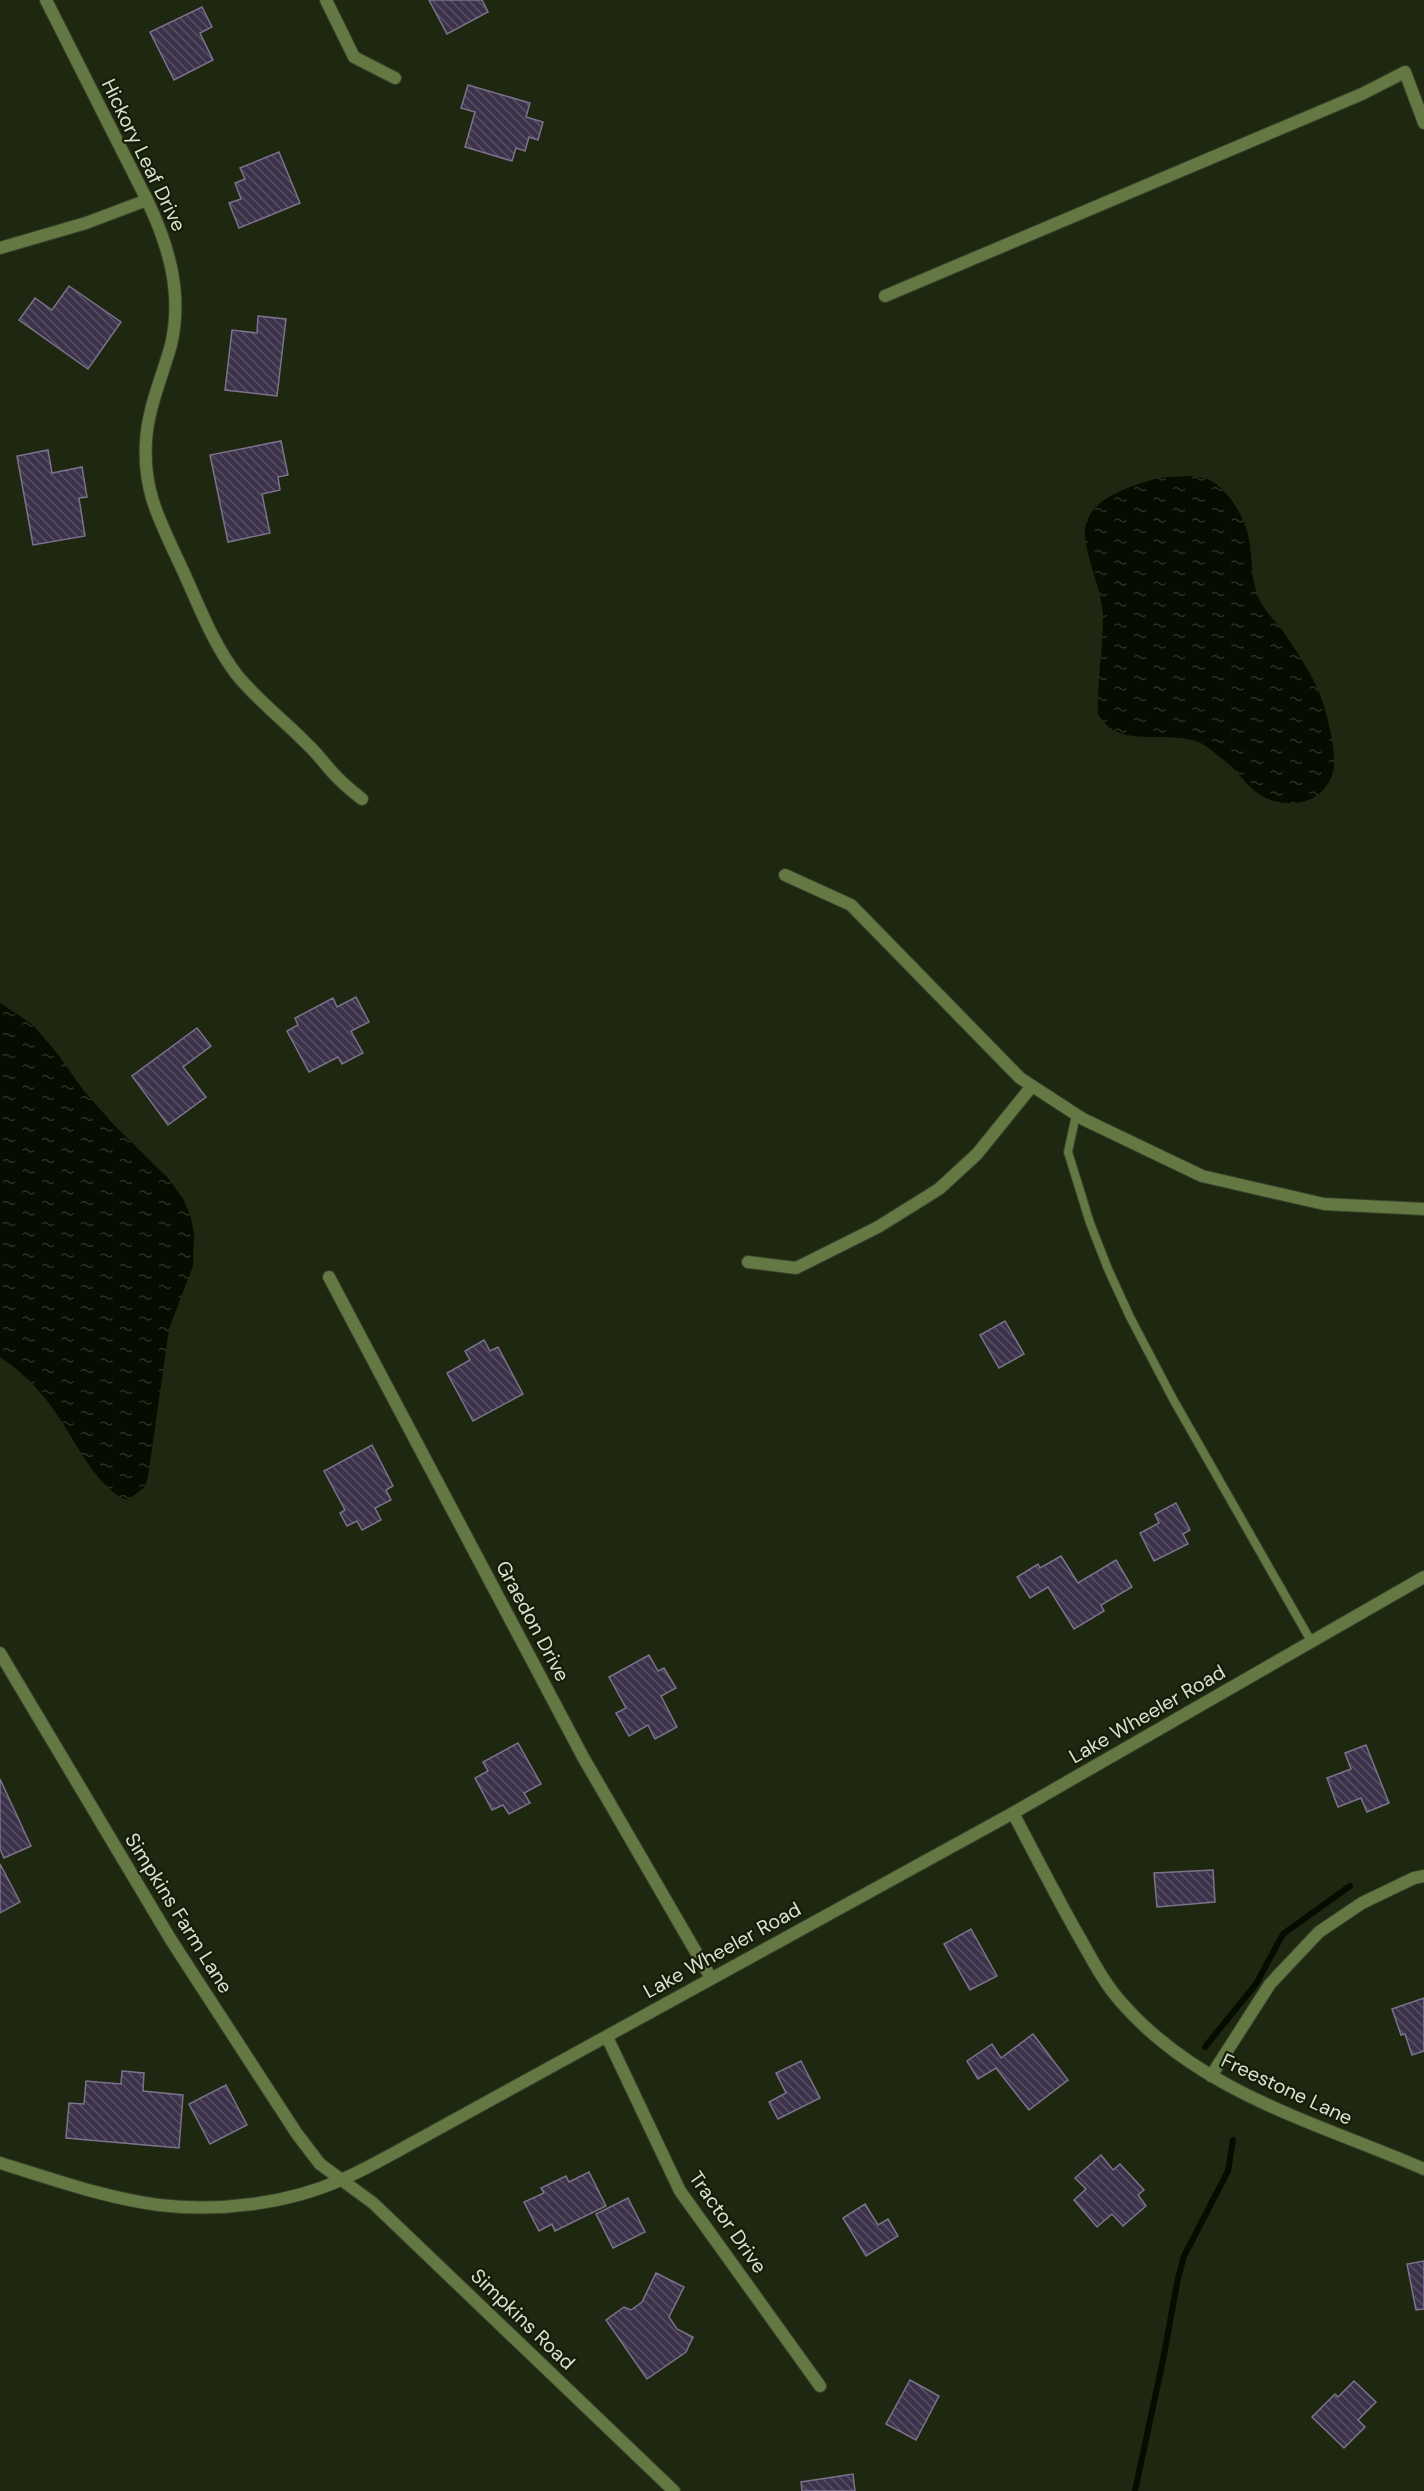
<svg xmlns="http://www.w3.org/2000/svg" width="1424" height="2491" font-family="'DM Sans',sans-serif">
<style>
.water{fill:url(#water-ripples)}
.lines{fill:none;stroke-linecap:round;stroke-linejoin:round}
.stream{stroke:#050d00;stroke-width:6}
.building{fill:url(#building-back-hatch);stroke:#7c728d;stroke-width:1.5}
.service-casing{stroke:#38412a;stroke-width:10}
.minor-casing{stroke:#38412a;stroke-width:14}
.tertiary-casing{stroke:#38412a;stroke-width:14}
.service{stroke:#637843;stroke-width:8}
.minor{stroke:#637843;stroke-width:12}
.tertiary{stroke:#637843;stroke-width:12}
.labels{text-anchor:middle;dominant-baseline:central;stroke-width:4.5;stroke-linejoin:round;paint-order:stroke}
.street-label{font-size:20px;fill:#dae1d2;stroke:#151d06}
</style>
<defs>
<pattern id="water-ripples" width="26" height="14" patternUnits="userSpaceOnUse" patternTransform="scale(1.5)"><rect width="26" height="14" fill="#050d00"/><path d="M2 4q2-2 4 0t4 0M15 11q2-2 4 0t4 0" fill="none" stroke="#293024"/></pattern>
<pattern id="building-back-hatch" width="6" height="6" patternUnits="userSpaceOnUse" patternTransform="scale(1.5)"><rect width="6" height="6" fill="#3c334b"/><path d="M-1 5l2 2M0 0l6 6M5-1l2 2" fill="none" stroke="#585064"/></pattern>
</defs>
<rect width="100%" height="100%" fill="#1e270f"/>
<g class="water">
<path d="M 1192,476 C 1198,477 1208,478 1213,482 C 1231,494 1245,518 1249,539 C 1253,560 1250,580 1260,601 C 1265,611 1275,621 1282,630 C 1296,650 1309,669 1319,692 C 1326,708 1338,755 1333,772 C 1324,802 1295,809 1268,799 C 1251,792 1243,778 1231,766 C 1224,760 1216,754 1210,749 C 1179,723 1120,755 1098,714 C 1097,681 1103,649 1103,617 C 1102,588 1087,563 1085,535 C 1083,500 1128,487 1155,479 C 1166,476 1180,477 1192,476 Z"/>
<path d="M 0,1003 L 32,1024 L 57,1053 L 84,1091 L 114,1125 L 168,1178 L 184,1200 L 191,1218 L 194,1234 L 193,1266 L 169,1329 L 148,1477 L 145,1487 L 128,1500 C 99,1492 74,1439 58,1416 C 43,1393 23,1372 0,1357 Z"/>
</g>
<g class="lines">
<g class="stream">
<polyline points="1205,2047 1256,1984 1283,1934 1350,1886"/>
<polyline points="1135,2491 1163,2360 1178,2278 1184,2256 1228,2171 1233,2140"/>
</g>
</g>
<g class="building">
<polygon points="429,0 482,0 488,12 447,34"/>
<polygon points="202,7 212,27 200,33 213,60 174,80 150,32"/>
<polygon points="468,85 530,103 526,117 543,122 538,140 529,137 525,151 516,148 512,161 465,147 475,112 461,108"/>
<polygon points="279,152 300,203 239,228 229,203 241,199 235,183 245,179 240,168"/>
<polygon points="69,286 121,322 88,369 19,320 35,298 52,310"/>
<polygon points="258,316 286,319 277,396 225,390 232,330 257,333"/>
<polygon points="281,441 288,475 278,477 280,490 262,494 270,533 228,542 210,455"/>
<polygon points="48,450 52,473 82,467 87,497 79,498 85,536 33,545 17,456"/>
<polygon points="356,997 369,1022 351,1031 363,1053 342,1064 338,1057 309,1072 287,1031 298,1025 295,1018 333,998 337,1007"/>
<polygon points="197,1028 211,1046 183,1067 206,1097 168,1125 132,1076"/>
<polygon points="1005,1321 1024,1354 999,1368 980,1335"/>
<polygon points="484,1340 490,1351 498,1347 523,1394 473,1421 447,1373 470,1360 465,1351"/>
<polygon points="372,1445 393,1486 386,1490 391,1500 375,1508 381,1520 362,1530 357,1521 347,1526 340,1513 345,1510 324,1471"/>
<polygon points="1176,1503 1190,1530 1183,1534 1188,1544 1154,1561 1140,1533 1159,1523 1155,1514"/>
<polygon points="1061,1556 1078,1583 1116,1560 1132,1587 1101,1605 1104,1611 1074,1629 1048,1587 1030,1598 1017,1577 1038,1564 1040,1568"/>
<polygon points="649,1655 658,1671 664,1668 676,1688 661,1696 677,1727 655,1739 648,1725 629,1736 616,1713 626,1708 609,1677"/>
<polygon points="518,1743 541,1784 524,1793 530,1803 509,1814 503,1805 492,1810 475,1778 488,1771 483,1762"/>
<polygon points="1366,1745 1389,1803 1367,1812 1361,1798 1338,1807 1327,1778 1351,1769 1345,1753"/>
<polygon points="0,1779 31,1846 4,1858 0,1849"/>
<polygon points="0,1864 20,1902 0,1913"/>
<polygon points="1213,1870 1215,1902 1157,1907 1154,1873"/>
<polygon points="971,1929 997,1976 970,1990 944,1944"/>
<polygon points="1424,1998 1424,2051 1412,2055 1405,2034 1401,2035 1392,2009"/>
<polygon points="1033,2034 1068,2080 1029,2110 996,2068 978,2079 967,2061 992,2044 1001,2058"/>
<polygon points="801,2061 820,2098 778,2119 769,2102 786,2093 776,2073"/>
<polygon points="122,2071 144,2073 143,2091 183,2095 179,2148 66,2138 69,2103 84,2104 86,2081 121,2084"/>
<polygon points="226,2085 247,2125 210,2144 189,2104"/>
<polygon points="1101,2155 1113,2170 1120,2164 1144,2190 1138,2195 1146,2206 1123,2226 1112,2214 1097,2227 1074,2200 1086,2189 1075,2178"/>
<polygon points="589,2172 606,2206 555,2231 552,2224 539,2231 524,2202 544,2193 541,2188 566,2176 569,2182"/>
<polygon points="628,2198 645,2232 613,2248 596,2214"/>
<polygon points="865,2204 878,2225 888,2219 898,2236 866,2256 843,2218"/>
<polygon points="1424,2261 1424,2309 1416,2310 1407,2264"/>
<polygon points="656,2273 684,2287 669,2317 677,2329 693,2337 686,2352 647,2379 606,2320 624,2307 631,2310 642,2302"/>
<polygon points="910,2380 939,2396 916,2440 886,2424"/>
<polygon points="1354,2381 1376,2402 1358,2420 1365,2427 1344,2448 1312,2417 1335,2394 1338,2397"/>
<polygon points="853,2474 855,2491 802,2491 801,2482"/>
</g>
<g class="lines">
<defs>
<polyline id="service" points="1076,1115 1068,1152 1090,1223 1108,1269 1130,1317 1173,1399 1311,1641"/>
<g id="minor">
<path d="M 46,0 L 147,200 C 169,246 183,294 171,345 C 162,377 148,408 146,441 C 143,489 158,517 177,558 C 196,597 210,640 237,675 C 258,701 285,721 308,745 C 318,754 326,766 335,775 C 343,784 353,792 362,799"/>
<polyline points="326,0 354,57 395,78"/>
<polyline points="0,248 86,223 147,200"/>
<polyline points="885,296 1362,94 1405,72 1424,123"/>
<polyline points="785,875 851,905 1020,1078 1083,1119 1202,1176 1324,1204 1424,1209"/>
<polyline points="748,1262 796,1268 878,1227 939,1189 977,1154 1032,1086"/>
<polyline points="329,1277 583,1757 711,1978"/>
<polyline points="0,1653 171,1940 297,2134 320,2164 373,2203 674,2491"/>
<path d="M 1013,1813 C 1034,1853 1055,1894 1077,1933 C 1091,1957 1103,1982 1121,2002 C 1200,2093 1318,2123 1424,2169"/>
<polyline points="607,2037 680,2191 820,2386"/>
<polyline points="1211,2076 1270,1984 1319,1932 1362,1903 1414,1878 1424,1876"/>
</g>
<path id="tertiary" d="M 0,2163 C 52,2179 105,2198 159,2205 C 219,2212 288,2204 343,2179 C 368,2168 392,2154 416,2141 L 1013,1813 L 1424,1577"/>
</defs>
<use href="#service" class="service-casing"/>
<use href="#minor" class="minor-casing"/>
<use href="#tertiary" class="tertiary-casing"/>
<use href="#service" class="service"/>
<use href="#minor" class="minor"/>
<use href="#tertiary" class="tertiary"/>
</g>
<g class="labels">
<g class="street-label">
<text transform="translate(144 155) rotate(64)">Hickory Leaf Drive</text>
<text transform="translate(533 1621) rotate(62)">Graedon Drive</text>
<text transform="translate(1147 1714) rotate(-30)">Lake Wheeler Road</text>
<text transform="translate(179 1913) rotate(58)">Simpkins Farm Lane</text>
<text transform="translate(722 1950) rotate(-29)">Lake Wheeler Road</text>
<text transform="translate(1287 2089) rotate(25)">Freestone Lane</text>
<text transform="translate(728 2222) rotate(55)">Tractor Drive</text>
<text transform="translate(523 2319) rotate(44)">Simpkins Road</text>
</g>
</g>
</svg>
